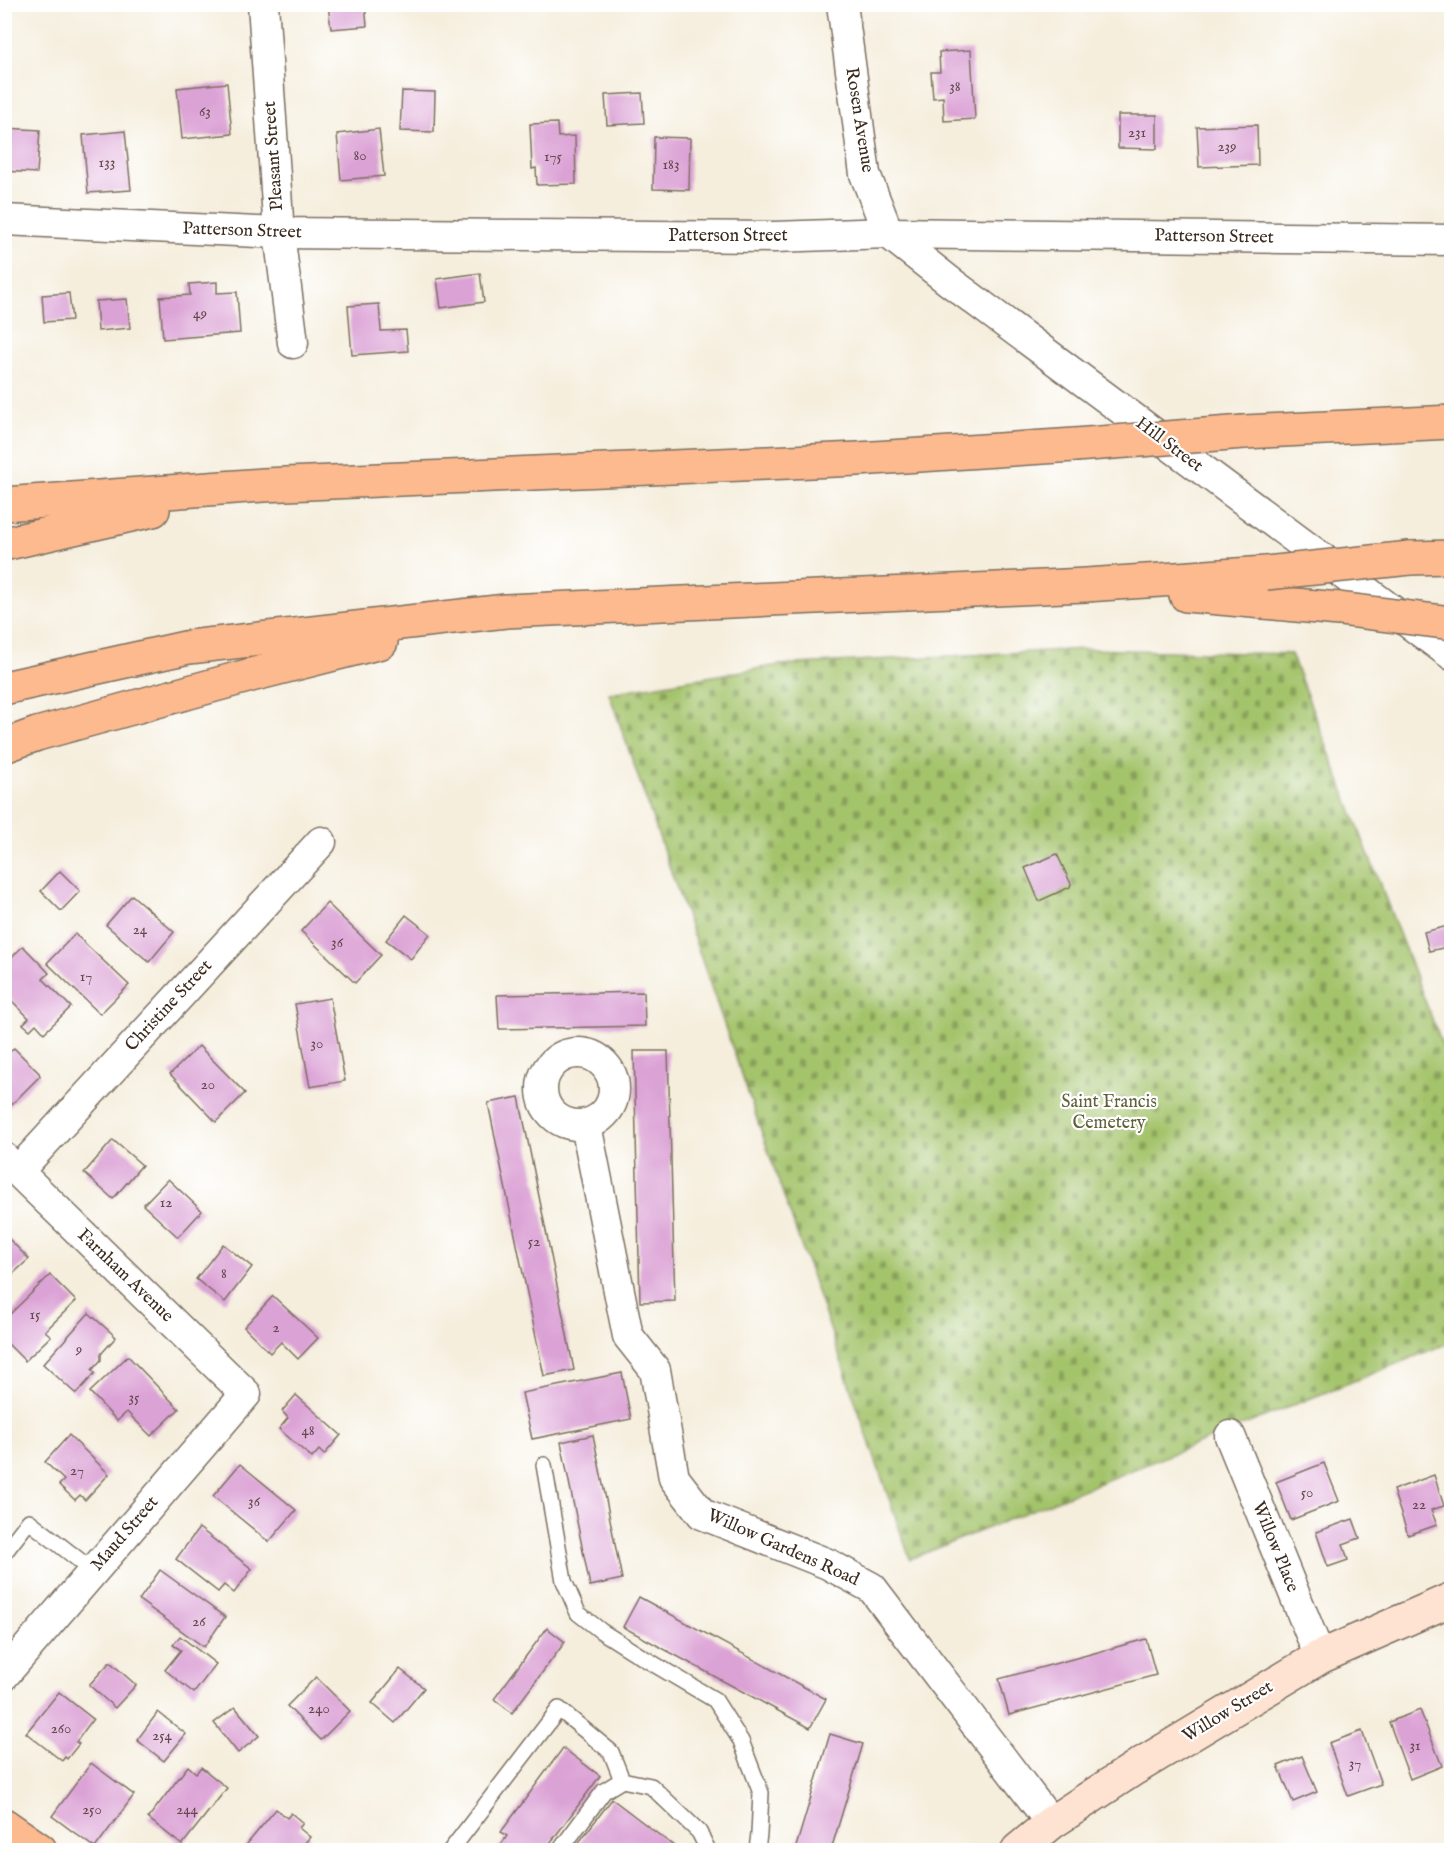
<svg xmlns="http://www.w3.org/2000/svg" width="1456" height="1855" font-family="'IM FELL English',serif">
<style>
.cemetery{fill:url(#cemetery-stones);stroke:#707745;stroke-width:1.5}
.building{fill:#dba2d5}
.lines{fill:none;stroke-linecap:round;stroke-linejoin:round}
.lane-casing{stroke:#7c6f61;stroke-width:18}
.street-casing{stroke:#7c6f61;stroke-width:33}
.secondary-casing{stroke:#7c6f61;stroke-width:36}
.highway-casing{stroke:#7c6f61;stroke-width:36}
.lane{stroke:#fff;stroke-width:15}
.street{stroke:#fff;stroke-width:30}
.secondary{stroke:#fee3d2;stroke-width:33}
.highway{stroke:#fcba8e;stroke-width:33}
.highway-bridge-casing{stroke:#7c6f61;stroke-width:36;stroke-linecap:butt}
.highway-bridge{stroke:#fcba8e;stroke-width:33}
.labels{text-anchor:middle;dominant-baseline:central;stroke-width:4.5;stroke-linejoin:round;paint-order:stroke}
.number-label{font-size:15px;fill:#63484c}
.street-label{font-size:18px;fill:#3b2a1e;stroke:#fff}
.park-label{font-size:18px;fill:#606039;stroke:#fff}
</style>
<defs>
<pattern id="cemetery-stones" width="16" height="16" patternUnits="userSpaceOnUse" patternTransform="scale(1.5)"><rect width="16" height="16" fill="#a4c46c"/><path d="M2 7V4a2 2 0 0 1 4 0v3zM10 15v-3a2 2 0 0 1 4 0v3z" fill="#879f58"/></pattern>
</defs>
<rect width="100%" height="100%" fill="#fff"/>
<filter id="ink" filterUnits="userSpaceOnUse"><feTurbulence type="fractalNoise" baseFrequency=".0167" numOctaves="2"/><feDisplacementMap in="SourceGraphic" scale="12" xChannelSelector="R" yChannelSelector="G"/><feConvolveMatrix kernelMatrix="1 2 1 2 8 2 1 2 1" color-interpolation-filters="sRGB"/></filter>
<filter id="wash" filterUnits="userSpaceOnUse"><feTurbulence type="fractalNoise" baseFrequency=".008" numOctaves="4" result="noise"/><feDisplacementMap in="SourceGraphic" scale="24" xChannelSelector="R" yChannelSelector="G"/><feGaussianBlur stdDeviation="1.35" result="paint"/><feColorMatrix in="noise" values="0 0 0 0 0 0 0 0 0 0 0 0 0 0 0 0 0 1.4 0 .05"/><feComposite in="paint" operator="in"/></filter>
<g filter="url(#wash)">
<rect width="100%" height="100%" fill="#f5eedd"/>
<polygon class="cemetery" points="1084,649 1291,654 1451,1068 1451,1342 910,1559 609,693 780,665"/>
<g id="blocks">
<g class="building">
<polygon points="328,4 365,4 367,26 331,29"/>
<polygon points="971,50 975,119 944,121 943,97 933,98 931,72 940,72 939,52"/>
<polygon points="227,83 232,134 182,139 177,88"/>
<polygon points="402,91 435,92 434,132 400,131"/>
<polygon points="642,93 644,123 607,125 605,95"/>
<polygon points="1118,115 1157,115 1157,149 1118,148"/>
<polygon points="557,123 558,137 575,136 576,184 537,185 536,168 532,169 530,124"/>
<polygon points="1257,125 1258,165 1199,167 1197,127"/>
<polygon points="4,128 40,130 37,173 4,171"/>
<polygon points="379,129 384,176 341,180 337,134"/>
<polygon points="125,131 131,190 88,193 83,135"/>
<polygon points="654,137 690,138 689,190 653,189"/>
<polygon points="480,273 484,302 441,308 437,279"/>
<polygon points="217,282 217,293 237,292 240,333 163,339 160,297 190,295 189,284"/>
<polygon points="69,293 72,320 44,322 42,295"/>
<polygon points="127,299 130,328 98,331 96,301"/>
<polygon points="379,304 381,331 406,330 408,351 352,355 348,306"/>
<rect x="4" y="327" width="4" height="24"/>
<polygon points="1057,854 1071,884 1070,887 1039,901 1025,868"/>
<polygon points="60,871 80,891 61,911 41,891"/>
<polygon points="132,895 174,932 149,962 106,925"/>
<polygon points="327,903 381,955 355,983 301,931"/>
<polygon points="406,915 430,934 411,959 386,940"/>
<polygon points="1452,925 1452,946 1429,951 1424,932"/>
<polygon points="75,934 129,985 100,1014 47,963"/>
<polygon points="23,946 49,973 43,979 71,1007 44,1033 36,1024 30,1030 23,1024 29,1018 4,993 4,965"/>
<polygon points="644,992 645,1026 499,1029 497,995"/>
<polygon points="330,998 345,1081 310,1087 295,1004"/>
<polygon points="199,1046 245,1093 216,1122 170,1074"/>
<polygon points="14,1048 39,1073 40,1076 4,1112 4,1058"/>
<polygon points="634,1051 668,1051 675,1301 640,1302"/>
<polygon points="519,1097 574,1370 544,1376 488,1103"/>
<polygon points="113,1140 142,1165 113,1199 84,1173"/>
<polygon points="168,1179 202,1211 178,1237 143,1205"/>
<polygon points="4,1234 29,1259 4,1282"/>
<polygon points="223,1244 252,1267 225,1302 196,1279"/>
<polygon points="50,1275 76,1301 45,1331 51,1336 25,1361 4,1340 4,1320"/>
<polygon points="273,1296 318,1338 298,1359 281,1342 270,1353 244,1327"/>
<polygon points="89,1313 116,1337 101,1354 101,1360 92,1370 95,1373 76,1394 43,1364"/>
<polygon points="128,1356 179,1409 151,1436 127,1412 117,1421 90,1392"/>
<polygon points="622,1373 631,1419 532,1439 522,1393"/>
<polygon points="296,1395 341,1435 324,1455 319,1450 312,1458 279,1429 288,1418 282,1411"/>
<polygon points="69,1435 109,1474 85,1500 80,1495 75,1500 59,1485 64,1480 45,1462"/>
<polygon points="593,1435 622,1579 590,1586 561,1442"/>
<polygon points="1324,1463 1339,1501 1291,1520 1276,1482"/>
<polygon points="240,1464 296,1510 269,1542 213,1496"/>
<polygon points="1434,1475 1444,1506 1431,1510 1437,1525 1408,1535 1393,1490"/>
<polygon points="1353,1519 1360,1538 1343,1544 1348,1560 1328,1567 1316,1532"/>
<polygon points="199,1528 252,1569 234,1593 224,1585 218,1592 176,1559"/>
<polygon points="160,1570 225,1617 204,1647 139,1600"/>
<polygon points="639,1597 826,1699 810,1728 623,1627"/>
<polygon points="547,1628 565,1642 512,1713 494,1699"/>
<polygon points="180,1636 216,1664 194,1693 165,1670 181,1650 173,1645"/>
<polygon points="1146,1639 1156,1675 1009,1715 999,1679"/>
<polygon points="110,1662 136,1685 115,1708 89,1685"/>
<polygon points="400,1669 424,1688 395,1723 372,1703"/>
<polygon points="316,1677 350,1711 321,1740 287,1706"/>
<polygon points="59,1692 93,1719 76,1742 79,1744 67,1759 65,1757 62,1761 26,1733"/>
<polygon points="1452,1701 1452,1721 1451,1721 1444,1703"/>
<polygon points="235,1707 259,1736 238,1753 214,1723"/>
<polygon points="1420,1710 1442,1766 1410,1779 1389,1722"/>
<polygon points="158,1712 186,1734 164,1761 137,1740"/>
<polygon points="1362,1731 1381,1784 1348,1796 1329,1743"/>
<polygon points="830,1734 863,1744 831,1850 795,1850"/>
<polygon points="563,1748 600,1776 545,1850 497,1850 507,1836 501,1832"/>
<polygon points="1302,1756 1317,1792 1293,1802 1278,1766"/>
<polygon points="91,1763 134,1795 95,1848 52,1816"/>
<polygon points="188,1766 196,1773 201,1767 227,1788 182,1845 148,1818"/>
<polygon points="612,1799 679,1850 573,1850"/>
<polygon points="276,1809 287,1818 291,1813 303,1823 299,1828 310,1837 299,1850 242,1850"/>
</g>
</g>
</g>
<g filter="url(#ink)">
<use href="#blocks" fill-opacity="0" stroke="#7c6f61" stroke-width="1.5"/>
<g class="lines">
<defs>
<g id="lane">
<polyline points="544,1465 564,1581 578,1613 601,1631 642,1657 715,1700 741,1741 761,1793 759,1834 757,1850"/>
<polyline points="4,1553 29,1521 93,1571"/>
<polyline points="451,1850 559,1709 611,1752 622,1780"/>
<polyline points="560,1850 604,1791 622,1780 651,1786 699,1832 708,1850"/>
</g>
<g id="street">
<polyline points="263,4 279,233 293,343"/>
<polyline points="842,4 865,174 888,233 949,281 1452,655"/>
<polyline points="4,220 279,233 774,237 888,233 1452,240"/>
<circle cx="578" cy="1089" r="36"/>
<polyline points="586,1125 628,1336 655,1370 674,1478 702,1514 828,1564 872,1588 1051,1823"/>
<polyline points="4,1158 246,1394 4,1675"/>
<polyline points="18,1171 321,842"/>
<polyline points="1230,1436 1320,1657"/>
</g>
<polyline id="secondary" points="1018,1850 1051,1823 1135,1768 1320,1657 1452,1599"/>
<g id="highway">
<polyline points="1244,432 1452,422"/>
<polyline points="4,504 263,485 858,459 1075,445"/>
<polyline points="4,544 153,510"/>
<polyline points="1410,558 1452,557"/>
<polyline points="1186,595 1339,609"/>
<polyline points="4,688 189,647 506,611 1086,585 1266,573"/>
<polyline points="4,746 37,734 251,675 381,642"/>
<polyline points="4,1825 40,1850"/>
</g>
</defs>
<use href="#lane" class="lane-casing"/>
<use href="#street" class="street-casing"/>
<use href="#secondary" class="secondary-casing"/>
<use href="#highway" class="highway-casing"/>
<use href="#lane" class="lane"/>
<use href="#street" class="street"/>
<use href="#secondary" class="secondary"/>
<use href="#highway" class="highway"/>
<defs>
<g id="highway-bridge">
<polyline points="1075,445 1244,432"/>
<polyline points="1266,573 1410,558"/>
<polyline points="1339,609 1452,623"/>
</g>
</defs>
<use href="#highway-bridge" class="highway-bridge-casing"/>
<use href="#highway-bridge" class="highway-bridge"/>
</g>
</g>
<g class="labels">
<g class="number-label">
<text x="955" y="86">38</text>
<text x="205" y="111">63</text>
<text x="1137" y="132">231</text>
<text x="1227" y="146">239</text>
<text x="360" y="155">80</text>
<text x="553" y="156">175</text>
<text x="107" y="162">133</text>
<text x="671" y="164">183</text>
<text x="200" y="313">49</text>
<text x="140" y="929">24</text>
<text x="337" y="942">36</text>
<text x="86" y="976">17</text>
<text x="317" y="1043">30</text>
<text x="208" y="1084">20</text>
<text x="166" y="1202">12</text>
<text x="534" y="1241">52</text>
<text x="224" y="1273">8</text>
<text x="35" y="1314">15</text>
<text x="276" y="1327">2</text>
<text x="79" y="1349">9</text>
<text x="134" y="1397">35</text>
<text x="308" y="1430">48</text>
<text x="77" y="1470">27</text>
<text x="1307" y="1492">50</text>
<text x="254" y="1501">36</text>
<text x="1419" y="1504">22</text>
<text x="199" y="1621">26</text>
<text x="319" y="1708">240</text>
<text x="61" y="1728">260</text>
<text x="162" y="1735">254</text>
<text x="1415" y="1745">31</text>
<text x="1355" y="1763">37</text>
<text x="92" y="1809">250</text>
<text x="187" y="1809">244</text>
</g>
<g class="street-label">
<text transform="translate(859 120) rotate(81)">Rosen Avenue</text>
<text transform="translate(274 156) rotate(-94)">Pleasant Street</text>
<text transform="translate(242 231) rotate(2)">Patterson Street</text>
<text x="728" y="236">Patterson Street</text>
<text transform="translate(1214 237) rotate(1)">Patterson Street</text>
<text transform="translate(1169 445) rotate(37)">Hill Street</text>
<text transform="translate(169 1006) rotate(-47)">Christine Street</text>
<text transform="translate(125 1276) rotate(44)">Farnham Avenue</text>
<text transform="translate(125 1534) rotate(-49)">Maud Street</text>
<text transform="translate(1275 1547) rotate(68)">Willow Place</text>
<text transform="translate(783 1548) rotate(24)">Willow Gardens Road</text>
<text transform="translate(1228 1712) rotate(-31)">Willow Street</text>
</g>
<g class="park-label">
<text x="1109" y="1102">Saint Francis<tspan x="1109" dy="21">Cemetery</tspan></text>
</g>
</g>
<rect width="1456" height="1855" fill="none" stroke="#fff" stroke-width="24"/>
</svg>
